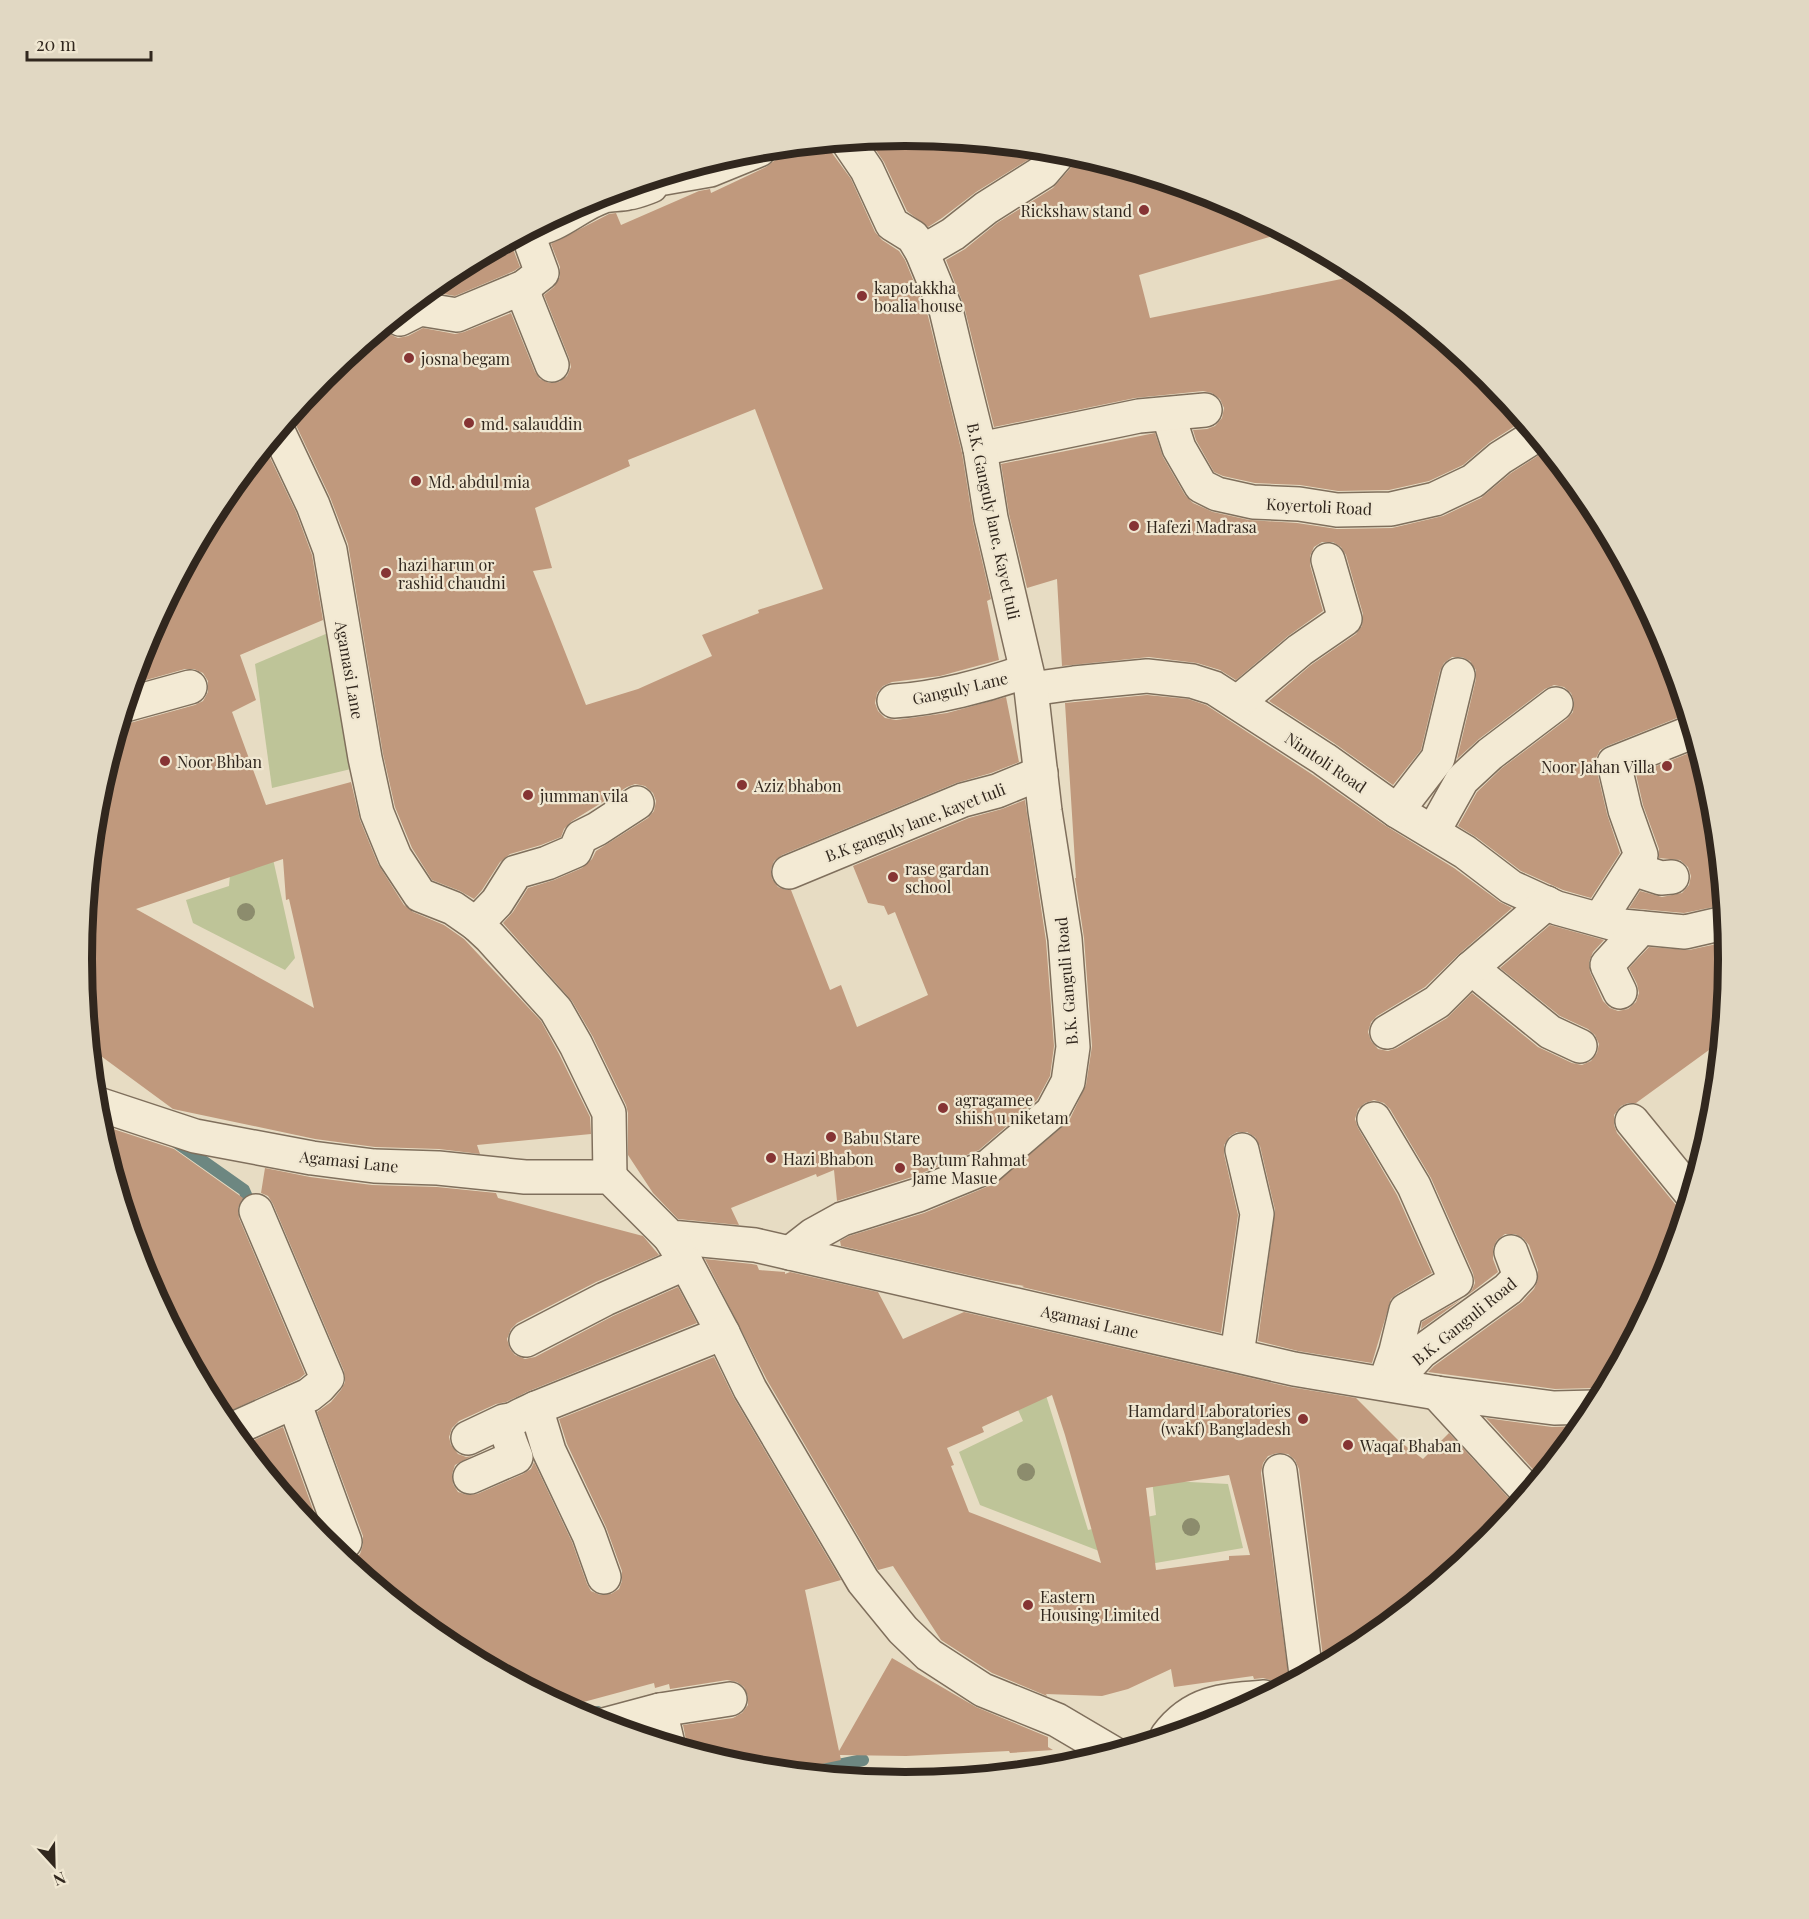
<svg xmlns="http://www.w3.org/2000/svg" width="1809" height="1919" font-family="'Playfair Display',serif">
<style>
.green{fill:#bec498}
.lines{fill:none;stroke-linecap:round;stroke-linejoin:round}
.stream{stroke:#6d8781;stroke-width:12}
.building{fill:#c0997d;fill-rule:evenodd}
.street-casing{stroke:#7f6f5c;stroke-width:36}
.street{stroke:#f3ead4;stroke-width:33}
.tree{fill:#8c8c6d}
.poi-dot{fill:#863434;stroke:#f0e7d1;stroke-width:2}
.labels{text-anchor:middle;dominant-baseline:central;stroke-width:4.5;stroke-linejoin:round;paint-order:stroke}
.poi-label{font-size:16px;fill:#31271e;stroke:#f0e7d1;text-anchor:start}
.street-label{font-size:16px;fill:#31271e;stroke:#f0e7d1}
.rim{fill:none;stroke:#31271e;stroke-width:8}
</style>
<rect width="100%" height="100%" fill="#e7dcc3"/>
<g class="green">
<polygon points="328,633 351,769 272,788 255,664"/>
<polygon points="232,853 273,859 295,958 285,970 193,923 186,900 229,886"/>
<polygon points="1044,1389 1088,1530 1156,1515 1152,1480 1228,1484 1243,1548 1138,1566 980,1505 959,1452 1023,1421 1015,1403"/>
</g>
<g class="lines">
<g class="stream">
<polyline points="176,1142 244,1190 253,1211"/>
<polyline points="583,1717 598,1712"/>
<polyline points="799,1773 863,1760"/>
</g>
</g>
<g class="building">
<polygon points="905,136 1006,146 1038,149 1031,158 976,192 942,218 928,227 907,211 884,162 869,140"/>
<path d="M 829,143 L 832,153 L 851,179 L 875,232 L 882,240 L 899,251 L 905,260 L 928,316 L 962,453 L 973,522 L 991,599 L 987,601 L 999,660 L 940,676 L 892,682 L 883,686 L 877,693 L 875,703 L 878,711 L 885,718 L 896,720 L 947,713 L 1006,697 L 1019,762 L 991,773 L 956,783 L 782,855 L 774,861 L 771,869 L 772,879 L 778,887 L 786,890 L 791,890 L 830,990 L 841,985 L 857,1027 L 928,995 L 895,912 L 888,915 L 884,906 L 868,903 L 853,866 L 969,818 L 1002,809 L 1025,800 L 1046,941 L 1054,1046 L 1050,1076 L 1037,1100 L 979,1150 L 912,1177 L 837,1201 L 834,1170 L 817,1177 L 816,1174 L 731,1208 L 739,1225 L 678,1219 L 653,1193 L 628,1155 L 628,1113 L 626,1105 L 593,1037 L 572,1001 L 503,923 L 513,912 L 528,888 L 554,880 L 582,868 L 592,859 L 596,851 L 648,818 L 654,811 L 656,801 L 653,793 L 645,786 L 635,784 L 627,787 L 572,821 L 564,829 L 561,837 L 541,845 L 510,854 L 500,862 L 482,890 L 474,899 L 460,891 L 432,880 L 412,848 L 395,807 L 383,754 L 348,544 L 330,497 L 295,423 L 290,417 L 322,377 L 383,327 L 389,334 L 398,338 L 408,336 L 423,328 L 455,334 L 464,332 L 511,313 L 535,372 L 540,379 L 549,383 L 559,382 L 567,376 L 571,367 L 569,358 L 544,295 L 554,287 L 560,277 L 560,267 L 551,244 L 609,214 L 616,213 L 621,225 L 699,191 L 710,189 L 711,193 L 766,167 L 774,161 L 803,146 ZM 755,409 L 823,589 L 758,610 L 759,613 L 702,635 L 712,656 L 638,689 L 586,705 L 533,571 L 552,568 L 535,508 L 630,466 L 628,460 Z"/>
<polygon points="1079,156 1220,199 1283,233 1139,275 1150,318 1361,275 1487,377 1523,421 1490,442 1463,465 1429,481 1389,490 1338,491 1300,485 1255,483 1223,476 1214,472 1196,440 1193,430 1207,429 1215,426 1222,418 1224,408 1220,399 1212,393 1203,391 1135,398 994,427 964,306 946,260 965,249 997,223 1053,188 1075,163"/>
<polygon points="510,241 520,267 514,271 455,296 427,291 447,275"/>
<polygon points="1155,433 1163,457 1185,495 1193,503 1213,512 1249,520 1297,523 1337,529 1392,528 1443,516 1481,498 1511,473 1547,450 1589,502 1665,645 1687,714 1607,746 1600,750 1596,758 1596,767 1607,814 1620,853 1591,898 1563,890 1521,871 1476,837 1458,826 1477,792 1502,768 1567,719 1573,712 1574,701 1571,693 1564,687 1554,685 1545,689 1479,739 1457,759 1476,679 1476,670 1470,661 1462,657 1452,657 1444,663 1440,671 1421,750 1393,785 1334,743 1269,701 1311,665 1356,634 1362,626 1363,614 1346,555 1341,547 1333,542 1322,542 1314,547 1310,556 1310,565 1323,611 1288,636 1236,680 1220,670 1197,663 1149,657 1062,666 1057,579 1027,588 1009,514 1001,464"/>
<path d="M 265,447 L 296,512 L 312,555 L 323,620 L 240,655 L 256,700 L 232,712 L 266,805 L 351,782 L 360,820 L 378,864 L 404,905 L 413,912 L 444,925 L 464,939 L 541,1021 L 559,1054 L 590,1117 L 591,1134 L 477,1145 L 480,1154 L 439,1149 L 375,1147 L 315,1139 L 173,1109 L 90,1048 L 81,958 L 97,799 L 120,723 L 130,723 L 195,705 L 203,701 L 208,692 L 208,681 L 203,673 L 194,669 L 185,669 L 132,684 L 144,644 L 220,502 ZM 283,859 L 286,900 L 289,899 L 314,1008 L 136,909 Z"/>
<polygon points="1147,695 1188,699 1206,705 1313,775 1386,826 1454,868 1500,902 1512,908 1459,954 1425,987 1377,1016 1371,1022 1368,1032 1371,1041 1378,1049 1388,1051 1397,1048 1447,1018 1472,993 1538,1047 1572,1063 1582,1065 1591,1061 1597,1053 1599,1044 1595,1035 1588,1029 1560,1016 1500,968 1550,925 1604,940 1593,952 1589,962 1590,972 1603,1001 1610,1008 1618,1011 1628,1009 1636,1002 1639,993 1637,984 1629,968 1649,947 1689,950 1726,942 1728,960 1720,1042 1636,1103 1628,1103 1621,1106 1614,1115 1614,1125 1617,1133 1675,1204 1685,1210 1665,1275 1603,1390 1595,1388 1555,1389 1428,1372 1434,1366 1522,1302 1534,1289 1538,1280 1538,1270 1529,1245 1523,1238 1515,1234 1505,1234 1497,1240 1493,1248 1493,1259 1498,1272 1468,1295 1472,1290 1475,1283 1473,1273 1431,1178 1390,1109 1384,1103 1374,1100 1365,1103 1358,1109 1355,1119 1358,1128 1397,1195 1432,1273 1397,1294 1391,1299 1372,1363 1298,1351 1258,1341 1275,1210 1260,1146 1255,1137 1247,1132 1237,1132 1230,1136 1224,1145 1224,1154 1238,1215 1221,1333 1022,1287 1024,1286 990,1280 841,1246 840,1241 849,1236 924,1213 996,1183 1069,1121 1086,1085 1092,1046 1084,938 1075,878 1076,878 1065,703"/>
<polygon points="1697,750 1712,799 1723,905 1684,913 1629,908 1640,891 1662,897 1682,893 1689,885 1691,876 1688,867 1680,860 1659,858 1659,849 1643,805 1636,774"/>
<polygon points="98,1124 174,1149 243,1198 238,1208 239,1218 305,1374 299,1379 219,1416 144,1274"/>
<polygon points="265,1168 310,1177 372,1185 437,1187 496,1193 498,1198 643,1236 659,1255 596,1282 517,1323 511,1329 507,1339 510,1349 515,1355 525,1359 535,1357 613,1316 678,1287 697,1323 529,1391 506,1402 496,1404 459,1421 452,1428 449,1437 451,1445 458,1454 466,1457 472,1456 455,1465 452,1474 453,1484 458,1492 467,1495 477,1494 523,1474 531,1469 534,1462 572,1542 587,1584 591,1591 600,1595 611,1594 619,1589 622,1581 622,1571 606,1527 567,1444 559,1419 714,1357 734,1398 841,1580 805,1590 839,1751 892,1658 976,1707 1048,1737 1048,1747 1053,1750 1010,1753 1009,1751 906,1756 840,1755 841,1760 788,1771 744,1767 686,1750 686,1740 683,1725 733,1718 742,1713 748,1705 748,1696 744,1687 737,1682 727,1680 670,1689 669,1684 655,1688 654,1683 565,1707 447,1644 345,1560 352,1559 360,1554 363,1545 363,1536 317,1412 331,1402 341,1390 345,1382 344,1371 273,1204 268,1196 261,1193"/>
<path d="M 705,1259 L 752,1264 L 757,1265 L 759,1270 L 785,1272 L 785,1274 L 790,1272 L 878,1292 L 903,1339 L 964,1312 L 1290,1387 L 1356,1398 L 1399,1441 L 1423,1459 L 1449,1433 L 1516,1506 L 1487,1542 L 1362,1644 L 1324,1665 L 1299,1469 L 1295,1460 L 1288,1454 L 1277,1453 L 1268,1456 L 1263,1463 L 1261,1473 L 1289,1680 L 1274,1681 L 1263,1678 L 1254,1679 L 1253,1676 L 1174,1687 L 1171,1669 L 1128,1689 L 1102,1696 L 1046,1694 L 1047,1696 L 992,1673 L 941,1640 L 893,1566 L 878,1570 L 767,1380 ZM 1052,1395 L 1065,1435 L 1101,1563 L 969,1512 L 951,1466 L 954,1465 L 947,1448 L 984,1432 L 982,1427 ZM 1229,1475 L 1250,1555 L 1229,1556 L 1229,1560 L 1156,1570 L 1146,1488 Z"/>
<polygon points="1462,1299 1421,1329 1422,1322"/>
<polygon points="1486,1418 1552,1427 1582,1426 1540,1477"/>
<polygon points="283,1427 326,1545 243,1445"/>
</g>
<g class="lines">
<defs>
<g id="street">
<path d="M 531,230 C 558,227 579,204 604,196 C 612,194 620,195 628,193 C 636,192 643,189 651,186 L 653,180 L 710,170 L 759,150"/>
<polyline points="922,252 953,234 986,208 1043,172 1061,151"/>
<polyline points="524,287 526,300 552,365"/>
<polyline points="400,319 420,309 457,315 524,287 542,273 527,232"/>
<polyline points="1168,414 1179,448 1201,486 1217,494 1253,502 1299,504 1337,510 1391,509 1435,499 1473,481 1500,458 1535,436"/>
<polyline points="278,431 313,505 330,550 365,758 377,813 395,857 420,895 453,908 476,924 490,937 556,1010 576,1045 609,1113 610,1177"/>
<polyline points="980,449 1139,416 1205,410"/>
<polyline points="1031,689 1074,683 1147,676 1192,681 1214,688 1324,759 1397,811 1465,852 1511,887 1557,908 1622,926 1685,932 1724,923"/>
<path d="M 894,701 C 934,699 988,685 1026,671"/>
<polyline points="1238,702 1300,650 1345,619 1328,560"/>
<polyline points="125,705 190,687"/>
<polyline points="1397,811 1438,758 1458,675"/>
<polyline points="1433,832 1462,780 1490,754 1556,704"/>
<polyline points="1633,869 1661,878 1672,877"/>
<polyline points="789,872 963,800 997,791 1041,773"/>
<polyline points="1600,919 1641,855 1625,810 1614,763 1692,732"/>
<polyline points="476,924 497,902 516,872 547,863 575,851 581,837 597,829 637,803"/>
<polyline points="1471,968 1550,1032 1580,1046"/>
<polyline points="1620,992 1607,965 1641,928"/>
<polyline points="1387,1032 1437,1002 1471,968 1547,903"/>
<polyline points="95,1103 195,1136 312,1158 374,1166 438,1168 525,1177 610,1177 670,1237 755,1245 1294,1369 1437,1393 1554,1408 1595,1407"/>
<polyline points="1374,1119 1414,1186 1456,1281 1406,1310 1396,1351 1385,1383"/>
<polyline points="1632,1121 1690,1192"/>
<polyline points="670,1237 686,1263 723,1333 750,1389 863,1581 903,1630 929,1655 983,1690 1057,1720 1113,1753"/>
<polyline points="790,1253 813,1235 842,1219 918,1195 989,1166 1052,1112 1068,1082 1073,1047 1065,939 1045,811 1031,689 991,518 980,449 956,352 946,310 922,252 913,237 892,224 867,170 848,142"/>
<polyline points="526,1340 605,1299 686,1263"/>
<polyline points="1237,1355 1257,1214 1242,1150"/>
<polyline points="1392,1384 1421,1352 1508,1289 1520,1276 1511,1252"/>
<polyline points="1437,1393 1528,1492"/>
<polyline points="294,1402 345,1542"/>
<polyline points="231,1430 309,1395 319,1387 327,1378 256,1211"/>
<polyline points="468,1438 504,1421 510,1420"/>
<polyline points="1280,1471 1306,1674"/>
<path d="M 470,1477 L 516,1457 C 502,1421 502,1424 536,1408"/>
<polyline points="604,1577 589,1535 549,1451 536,1408 723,1333"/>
<polyline points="660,1710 668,1744"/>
<polyline points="604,1725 660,1710 730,1699"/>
<path d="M 1167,1736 C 1193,1701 1224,1700 1264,1697"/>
</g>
</defs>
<use href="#street" class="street-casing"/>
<use href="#street" class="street"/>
</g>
<g class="tree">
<circle cx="246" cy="912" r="9"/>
<circle cx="1026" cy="1472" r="9"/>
<circle cx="1191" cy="1527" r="9"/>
</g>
<g class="poi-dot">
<circle cx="1144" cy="210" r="6"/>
<circle cx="862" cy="296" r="6"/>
<circle cx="409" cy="358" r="6"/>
<circle cx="469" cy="423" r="6"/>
<circle cx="416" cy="481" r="6"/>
<circle cx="1134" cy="526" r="6"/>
<circle cx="386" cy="573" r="6"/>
<circle cx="165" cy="761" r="6"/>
<circle cx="1667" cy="766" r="6"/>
<circle cx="742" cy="785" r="6"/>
<circle cx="528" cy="795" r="6"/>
<circle cx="893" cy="877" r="6"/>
<circle cx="943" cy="1108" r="6"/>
<circle cx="831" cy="1137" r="6"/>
<circle cx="771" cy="1158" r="6"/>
<circle cx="900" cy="1168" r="6"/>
<circle cx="1303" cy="1419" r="6"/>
<circle cx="1348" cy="1445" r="6"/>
<circle cx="1028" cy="1605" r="6"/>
</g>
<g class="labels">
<g class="poi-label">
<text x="1132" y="210" text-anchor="end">Rickshaw stand</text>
<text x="874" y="287">kapotakkha<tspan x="874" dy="18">boalia house</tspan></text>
<text x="421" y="358">josna begam</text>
<text x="481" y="423">md. salauddin</text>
<text x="428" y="481">Md. abdul mia</text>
<text x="1146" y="526">Hafezi Madrasa</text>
<text x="398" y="564">hazi harun or<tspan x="398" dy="18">rashid chaudni</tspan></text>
<text x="177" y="761">Noor Bhban</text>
<text x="1655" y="766" text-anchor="end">Noor Jahan Villa</text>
<text x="754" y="785">Aziz bhabon</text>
<text x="540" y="795">jumman vila</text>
<text x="905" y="868">rase gardan<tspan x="905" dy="18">school</tspan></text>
<text x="955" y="1099">agragamee<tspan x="955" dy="18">shish u niketam</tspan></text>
<text x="843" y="1137">Babu Stare</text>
<text x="783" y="1158">Hazi Bhabon</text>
<text x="912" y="1159">Baytum Rahmat<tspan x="912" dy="18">Jame Masue</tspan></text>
<text x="1291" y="1410" text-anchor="end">Hamdard Laboratories<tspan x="1291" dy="18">(wakf) Bangladesh</tspan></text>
<text x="1360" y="1445">Waqaf Bhaban</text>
<text x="1040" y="1596">Eastern<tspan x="1040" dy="18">Housing Limited</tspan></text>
</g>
<g class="street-label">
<text transform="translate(1319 506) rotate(3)">Koyertoli Road</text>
<text transform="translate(994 521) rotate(78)">B.K. Ganguly lane, Kayet tuli</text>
<text transform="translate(350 670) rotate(80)">Agamasi Lane</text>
<text transform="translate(960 688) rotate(-13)">Ganguly Lane</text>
<text transform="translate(1326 762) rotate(34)">Nimtoli Road</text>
<text transform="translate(915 822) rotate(-21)">B.K ganguly lane, kayet tuli</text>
<text transform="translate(1066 981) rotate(-95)">B.K. Ganguli Road</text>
<text transform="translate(349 1161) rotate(6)">Agamasi Lane</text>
<text transform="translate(1090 1321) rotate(13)">Agamasi Lane</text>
<text transform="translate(1464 1321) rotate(-39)">B.K. Ganguli Road</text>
</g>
</g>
<path d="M0 0H1809V1919H0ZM92 959a813 813 0 1 1 1626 0a813 813 0 1 1-1626 0Z" fill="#e1d8c3" fill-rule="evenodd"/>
<path class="rim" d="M92 959a813 813 0 1 1 1626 0a813 813 0 1 1-1626 0Z"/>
<g transform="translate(54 1865) rotate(158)" stroke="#f0e7d1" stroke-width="4.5" paint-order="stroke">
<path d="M0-4.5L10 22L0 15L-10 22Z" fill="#31271e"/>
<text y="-9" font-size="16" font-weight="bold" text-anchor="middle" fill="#31271e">N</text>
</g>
<path d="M27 51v9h124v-9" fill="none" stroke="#31271e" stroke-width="3"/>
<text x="36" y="51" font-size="18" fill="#31271e" stroke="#f0e7d1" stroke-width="4.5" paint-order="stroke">20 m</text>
</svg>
